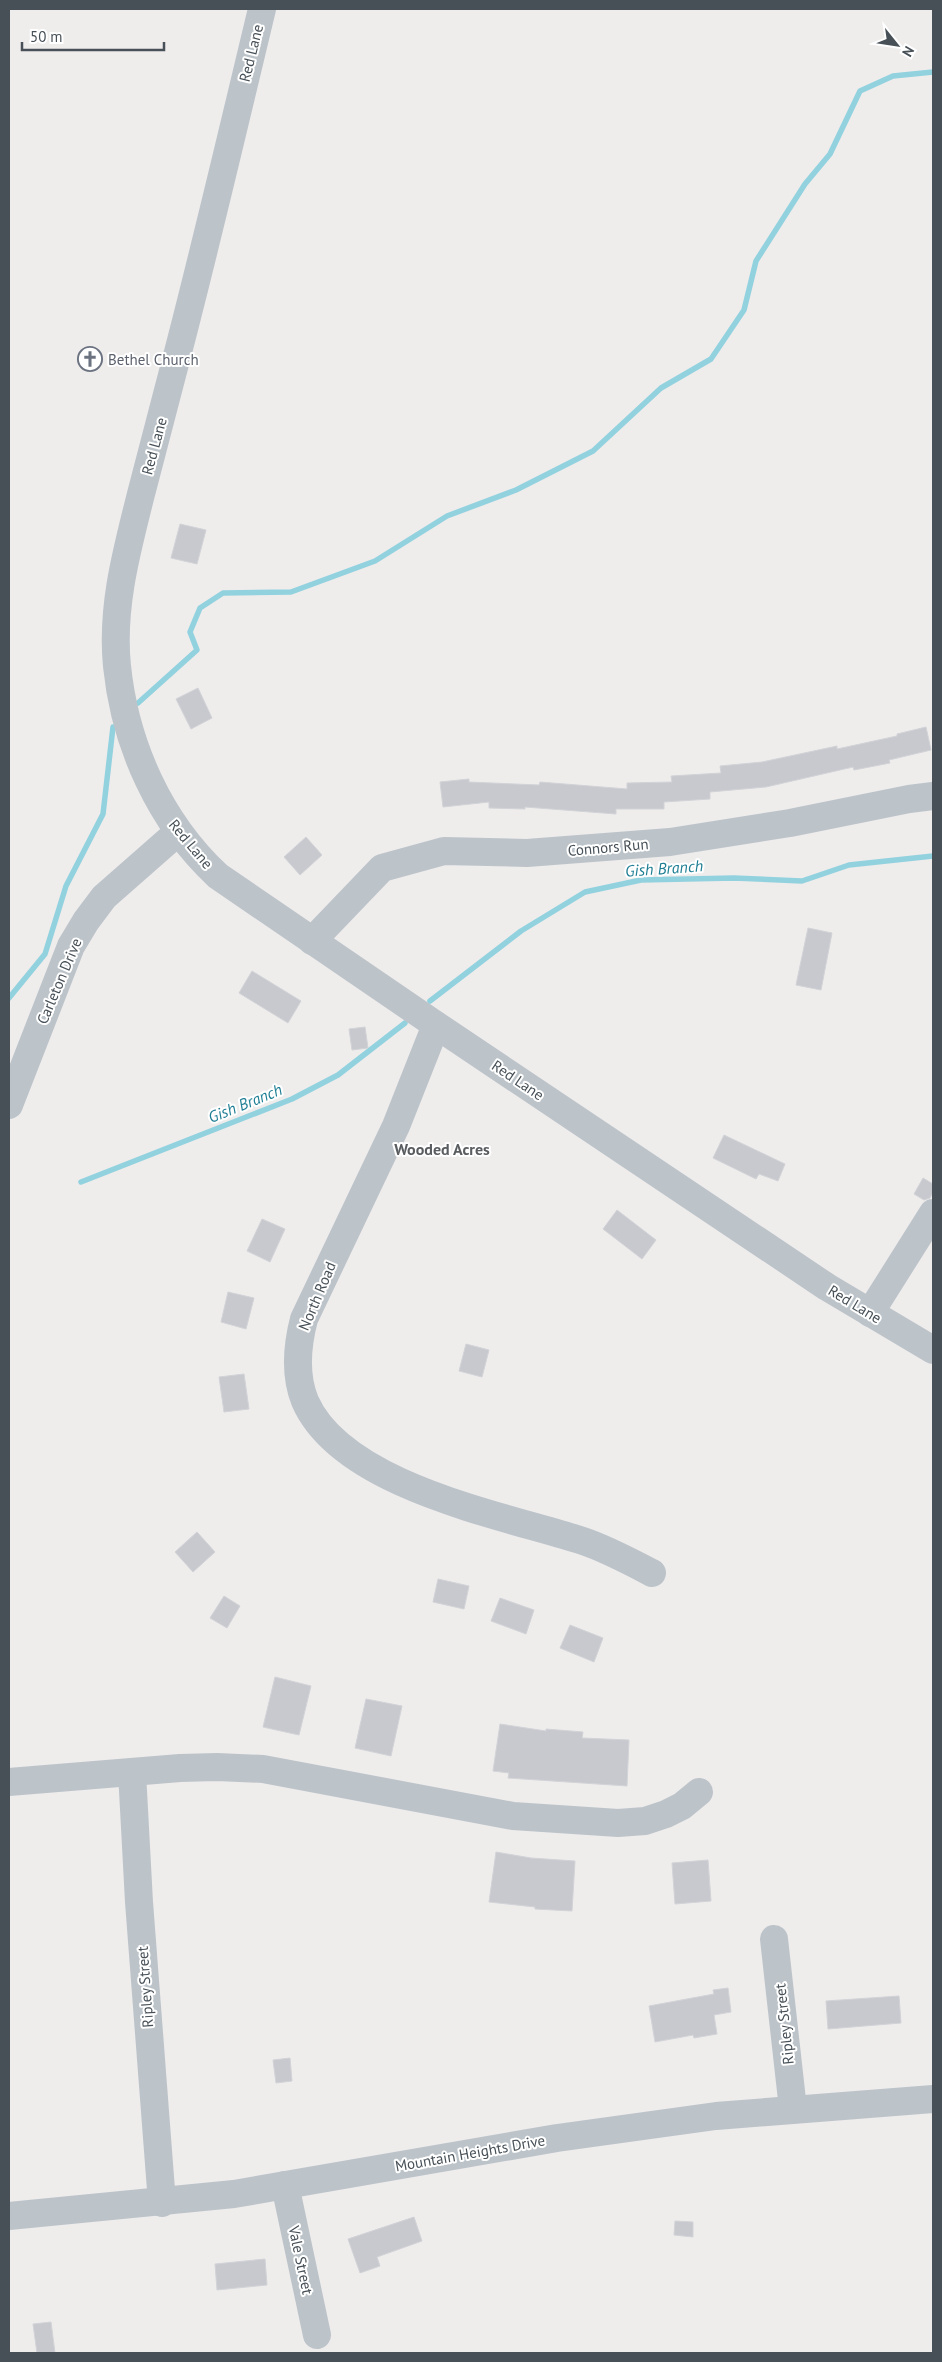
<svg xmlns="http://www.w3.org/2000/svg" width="942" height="2362" font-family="'PT Sans',sans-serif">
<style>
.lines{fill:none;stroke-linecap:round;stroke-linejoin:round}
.stream{stroke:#92d2df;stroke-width:5.5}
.building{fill:#c7c9ce;stroke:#d1d3d7}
.minor{stroke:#bcc4ca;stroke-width:28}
.labels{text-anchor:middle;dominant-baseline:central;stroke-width:4;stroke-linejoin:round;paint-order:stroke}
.street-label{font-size:15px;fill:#475057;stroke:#fff}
.worship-label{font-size:15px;fill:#5b616d;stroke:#fff;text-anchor:start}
.water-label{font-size:16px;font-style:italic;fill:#1e7e93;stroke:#fff}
.neighbourhood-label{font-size:16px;font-weight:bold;fill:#5a5d60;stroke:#fff}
</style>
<rect width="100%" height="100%" fill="#efecec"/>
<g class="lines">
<g class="stream">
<polyline points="138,703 197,650 190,632 200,608 223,593 291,592 375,561 447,516 516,490 593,451 661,388 711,359 744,310 756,261 805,184 830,154 860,91 893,76 933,72"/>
<polyline points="9,998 45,954 66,886 103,814 113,727"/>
<polyline points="430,1001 521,931 585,892 641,880 734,878 802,881 849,865 933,856"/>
<polyline points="81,1182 292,1099 338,1075 405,1023"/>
</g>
</g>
<g class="building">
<polygon points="180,524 206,530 197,564 171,558"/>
<polygon points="198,688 212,718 191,729 176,699"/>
<polygon points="926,727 931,750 889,760 890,763 854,770 853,767 766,787 710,792 710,799 664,802 664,809 616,809 616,814 525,807 525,809 489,808 489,802 443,807 440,782 469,779 469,782 539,785 540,782 627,789 627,783 672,782 671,776 721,773 720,766 762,762 837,746 837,749 897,736 897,734"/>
<polygon points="306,837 322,855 300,875 284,857"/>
<polygon points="808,928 832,933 821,990 796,985"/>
<polygon points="252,971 301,1001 288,1023 239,993"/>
<polygon points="365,1027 368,1048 352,1050 349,1029"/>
<polygon points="724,1135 785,1164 778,1181 759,1174 756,1179 713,1158"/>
<polygon points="923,1178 933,1184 933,1192 930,1198 924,1200 914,1194"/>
<polygon points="617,1210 656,1240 642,1259 603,1229"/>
<polygon points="262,1219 285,1229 270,1262 247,1251"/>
<polygon points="228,1292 254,1298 246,1329 221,1322"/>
<polygon points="466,1344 489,1350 482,1377 459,1371"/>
<polygon points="244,1374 249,1409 224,1412 219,1377"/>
<polygon points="197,1532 215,1552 193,1572 175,1552"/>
<polygon points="438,1579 469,1586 464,1609 433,1602"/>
<polygon points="224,1596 240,1606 227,1628 210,1618"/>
<polygon points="500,1598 534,1610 526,1634 491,1621"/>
<polygon points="570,1625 603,1638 594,1662 560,1648"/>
<polygon points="275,1677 311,1686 299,1735 263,1727"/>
<polygon points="366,1699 402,1706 391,1756 355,1748"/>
<polygon points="500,1724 546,1731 546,1729 583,1732 582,1738 629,1740 627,1786 508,1778 509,1773 493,1771"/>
<polygon points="496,1852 531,1858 575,1861 572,1911 535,1909 535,1907 489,1902"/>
<polygon points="708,1860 711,1901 675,1904 672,1863"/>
<polygon points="728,1988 731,2012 714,2015 717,2034 694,2038 693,2035 655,2042 649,2006 714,1994 713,1990"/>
<polygon points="899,1996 901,2023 828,2029 826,2001"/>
<polygon points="290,2058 292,2081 276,2083 273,2060"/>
<polygon points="414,2217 422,2241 377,2257 380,2266 360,2273 348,2239"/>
<polygon points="675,2221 693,2222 693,2237 674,2235"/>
<polygon points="265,2259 267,2285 217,2290 215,2264"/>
<polygon points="51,2322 55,2353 37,2353 33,2324"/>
</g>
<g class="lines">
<g class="minor">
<path d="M 262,9 C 234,125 207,241 177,356 C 165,402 153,448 141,494 C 127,550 111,607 117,666 C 125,745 160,822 218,876 L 436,1025 L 827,1287 L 933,1350"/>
<polyline points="312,941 382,868 444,851 527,853 670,842 790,823 909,799 933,796"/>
<path d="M 436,1025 L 396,1126 L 304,1319 C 297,1346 294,1374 305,1401 C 342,1486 502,1515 583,1541 C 607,1549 629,1561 652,1573"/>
<polyline points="9,1105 71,946 86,921 104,897 178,832"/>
<polyline points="870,1313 933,1213"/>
<polyline points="132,1772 139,1902 162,2203"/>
<polyline points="9,1782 180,1768 217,1767 263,1769 513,1816 618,1823 645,1821 666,1814 682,1806 699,1792"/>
<polyline points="774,1939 793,2109"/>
<polyline points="285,2185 317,2335"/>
<polyline points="9,2216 234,2194 557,2138 716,2116 933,2099"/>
</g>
</g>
<defs>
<symbol id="church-ring" viewBox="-11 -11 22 22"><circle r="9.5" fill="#fff" stroke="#6b7280" stroke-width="1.5"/><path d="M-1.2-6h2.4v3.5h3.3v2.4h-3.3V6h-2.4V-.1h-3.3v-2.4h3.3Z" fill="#6b7280"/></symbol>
</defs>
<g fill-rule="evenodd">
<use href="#church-ring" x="76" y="345" width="28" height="28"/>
</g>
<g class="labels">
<g class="street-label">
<text transform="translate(251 53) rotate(-76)">Red Lane</text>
<text transform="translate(154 446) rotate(-75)">Red Lane</text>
<text transform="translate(191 844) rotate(50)">Red Lane</text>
<text transform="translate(608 847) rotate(-5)">Connors Run</text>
<text transform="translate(59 981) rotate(-67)">Carleton Drive</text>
<text transform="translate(518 1080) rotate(34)">Red Lane</text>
<text transform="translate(317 1296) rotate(-67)">North Road</text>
<text transform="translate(855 1304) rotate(31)">Red Lane</text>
<text transform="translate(145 1987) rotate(-94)">Ripley Street</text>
<text transform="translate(784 2024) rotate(-96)">Ripley Street</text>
<text transform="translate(470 2153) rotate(-10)">Mountain Heights Drive</text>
<text transform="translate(301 2260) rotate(78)">Vale Street</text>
</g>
<g class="worship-label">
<text x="108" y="359">Bethel Church</text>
</g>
<g class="water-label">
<text transform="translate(664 868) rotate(-4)">Gish Branch</text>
<text transform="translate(245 1103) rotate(-22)">Gish Branch</text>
</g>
<g class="neighbourhood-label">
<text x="442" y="1149">Wooded Acres</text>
</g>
</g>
<rect width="942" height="2362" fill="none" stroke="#475057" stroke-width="20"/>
<g transform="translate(897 45) rotate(120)" stroke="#ffffff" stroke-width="4" paint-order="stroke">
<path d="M0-4L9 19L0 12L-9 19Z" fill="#475057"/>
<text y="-8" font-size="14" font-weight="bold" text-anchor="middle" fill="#475057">N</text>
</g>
<path d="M22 42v8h142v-8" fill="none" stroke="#475057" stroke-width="2.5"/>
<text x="30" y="42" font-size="15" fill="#475057" stroke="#ffffff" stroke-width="4" paint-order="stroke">50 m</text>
</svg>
